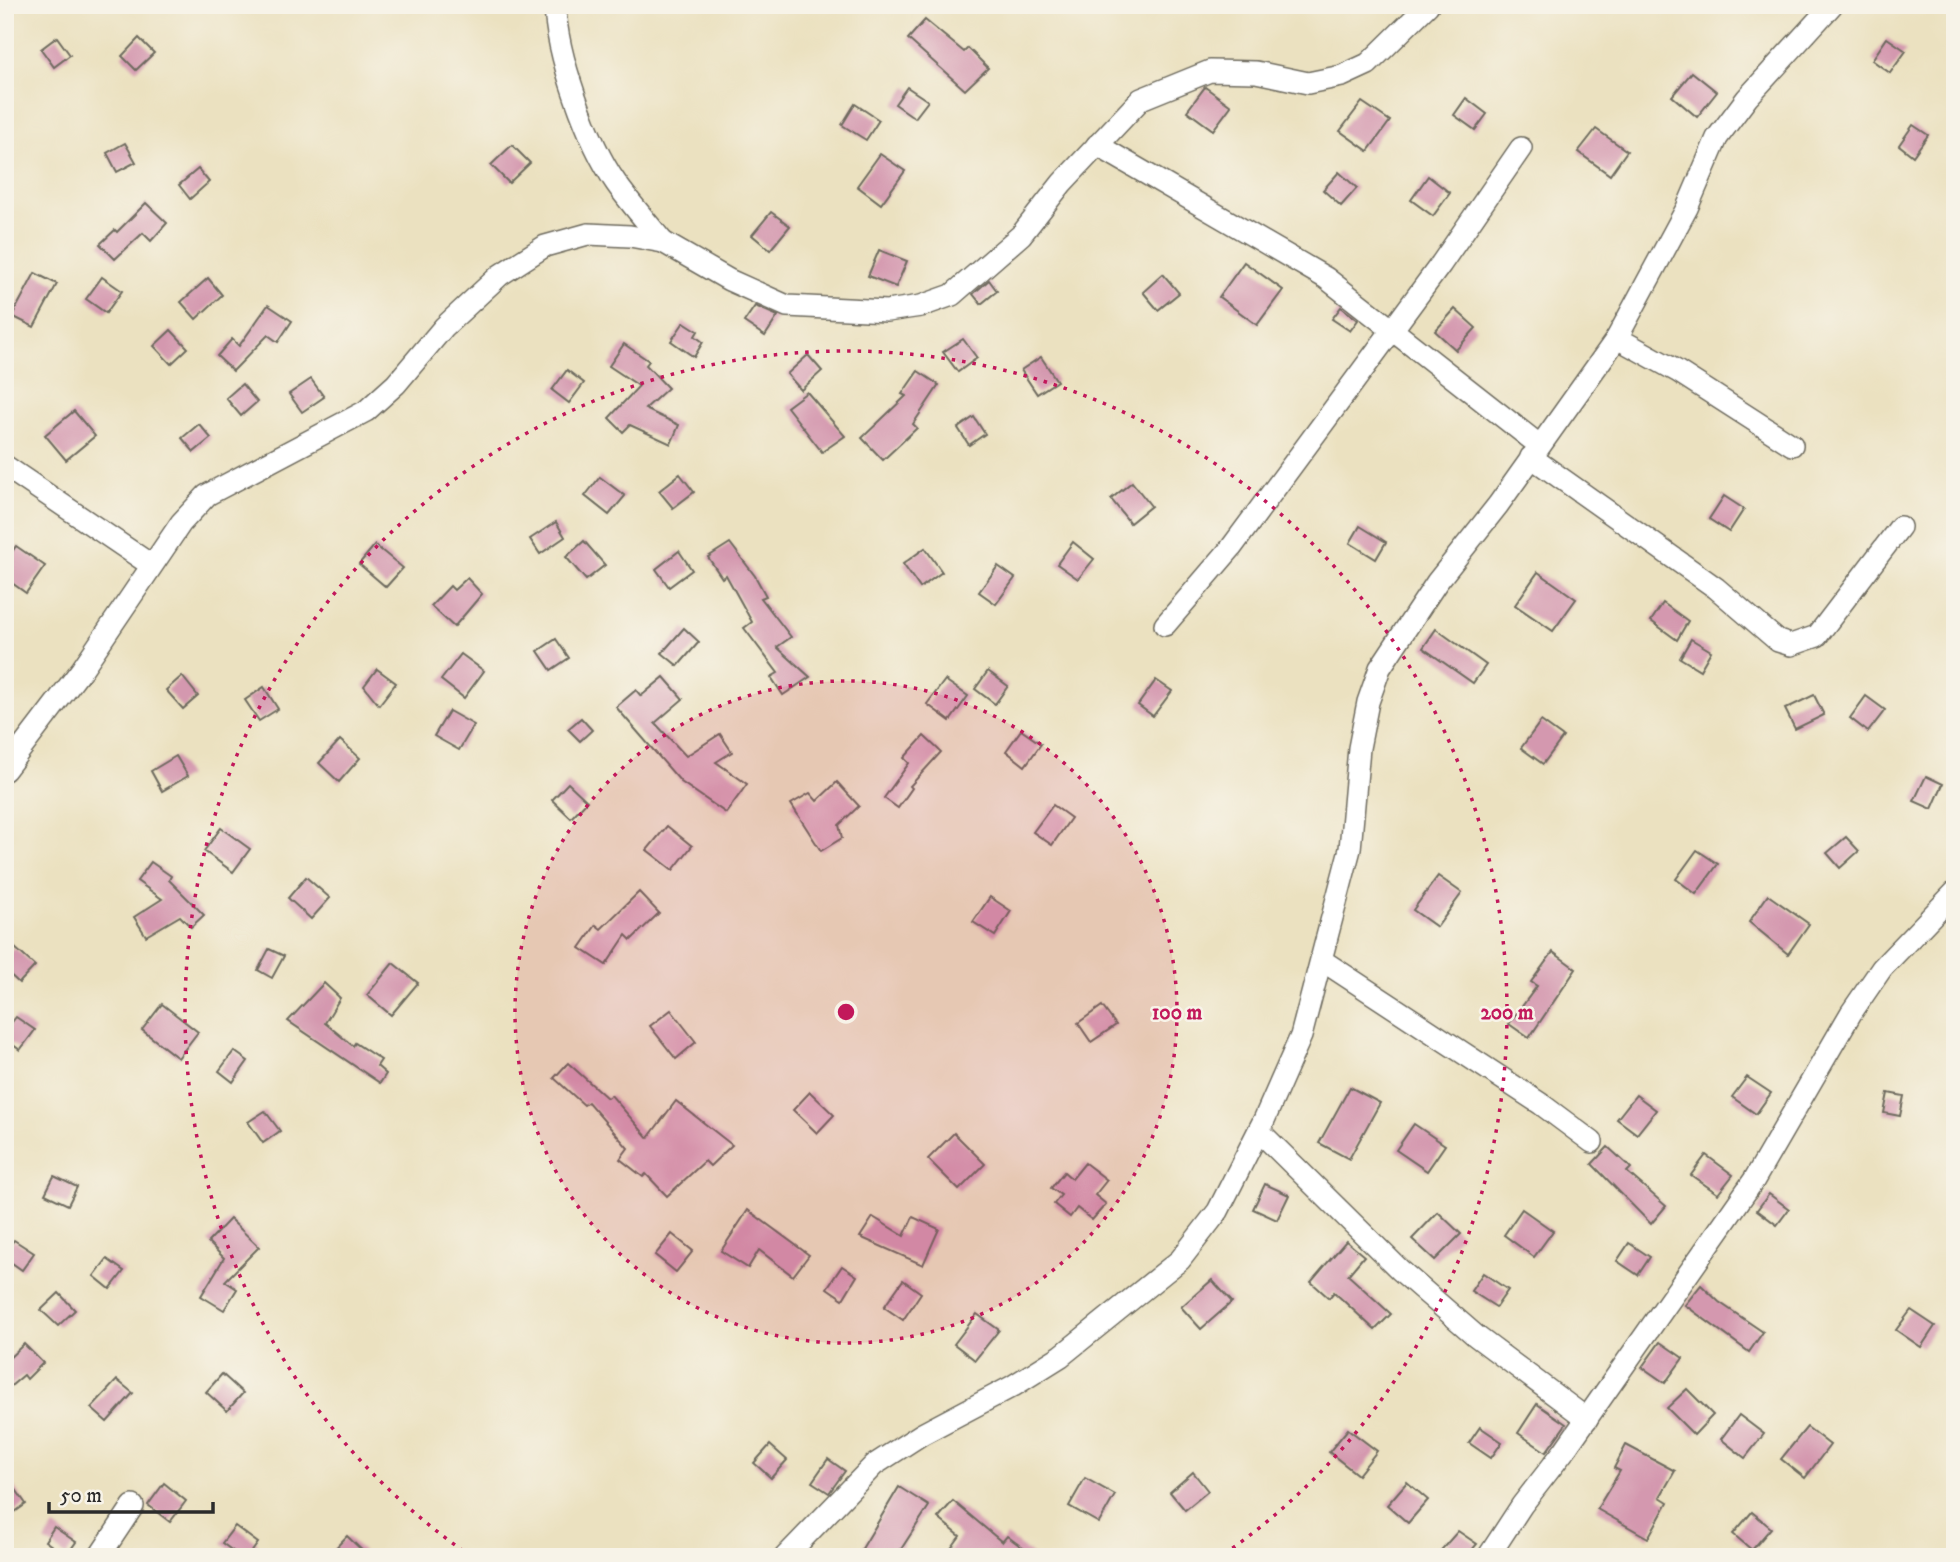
<svg xmlns="http://www.w3.org/2000/svg" width="1960" height="1562" font-family="'IM FELL DW Pica',serif">
<style>
.building{fill:#d498af}
.lines{fill:none;stroke-linecap:round;stroke-linejoin:round}
.minor-casing{stroke:#6e6b5f;stroke-width:24}
.minor{stroke:#fff;stroke-width:21}
.ring{fill:none;stroke:#c2185b;stroke-width:3.5;stroke-dasharray:3.5 7}
.centre{fill:#c2185b;stroke:#f7f3e8;stroke-width:3.5}
.ring-label{font-size:21px;text-anchor:middle;font-weight:bold;fill:#c2185b;stroke:#f7f3e8;stroke-width:5;stroke-linejoin:round;paint-order:stroke}
</style>
<rect width="100%" height="100%" fill="#f7f3e8"/>
<filter id="ink" filterUnits="userSpaceOnUse"><feTurbulence type="fractalNoise" baseFrequency=".0143" numOctaves="2"/><feDisplacementMap in="SourceGraphic" scale="14" xChannelSelector="R" yChannelSelector="G"/><feConvolveMatrix kernelMatrix="1 2 1 2 8 2 1 2 1" color-interpolation-filters="sRGB"/></filter>
<filter id="wash" filterUnits="userSpaceOnUse"><feTurbulence type="fractalNoise" baseFrequency=".00686" numOctaves="4" result="noise"/><feDisplacementMap in="SourceGraphic" scale="28" xChannelSelector="R" yChannelSelector="G"/><feGaussianBlur stdDeviation="1.57" result="paint"/><feColorMatrix in="noise" values="0 0 0 0 0 0 0 0 0 0 0 0 0 0 0 0 0 1.4 0 .05"/><feComposite in="paint" operator="in"/></filter>
<g filter="url(#wash)">
<rect width="100%" height="100%" fill="#ebe1c0"/>
<g id="blocks">
<g class="building">
<polygon points="925,20 964,52 968,48 988,68 965,90 908,39"/>
<polygon points="57,37 70,55 54,67 41,49"/>
<polygon points="139,38 154,53 136,70 122,56"/>
<polygon points="1887,38 1906,51 1890,73 1872,60"/>
<polygon points="1692,72 1717,92 1697,117 1672,96"/>
<polygon points="907,87 928,101 915,118 895,104"/>
<polygon points="1205,87 1231,106 1213,130 1187,111"/>
<polygon points="1466,98 1487,114 1475,130 1454,115"/>
<polygon points="1362,102 1390,121 1368,151 1340,131"/>
<polygon points="855,104 879,120 866,140 842,125"/>
<polygon points="1913,125 1928,135 1913,156 1899,145"/>
<polygon points="1596,129 1627,151 1610,175 1578,152"/>
<polygon points="125,143 136,162 117,172 107,153"/>
<polygon points="512,145 530,163 509,183 491,165"/>
<polygon points="880,154 905,171 881,204 857,186"/>
<polygon points="198,169 209,182 190,199 179,185"/>
<polygon points="1339,172 1357,188 1341,206 1323,190"/>
<polygon points="1428,176 1450,193 1433,216 1411,200"/>
<polygon points="146,203 167,223 151,241 143,233 115,259 100,244 115,230 117,232"/>
<polygon points="771,212 790,226 770,250 752,235"/>
<polygon points="879,250 907,261 896,287 868,276"/>
<polygon points="1244,262 1283,290 1257,325 1219,297"/>
<polygon points="35,273 57,284 34,327 12,316"/>
<polygon points="1163,274 1179,293 1158,310 1143,292"/>
<polygon points="102,277 122,291 106,313 86,299"/>
<polygon points="208,278 222,295 196,319 181,302"/>
<polygon points="989,280 997,291 981,304 973,294"/>
<polygon points="268,305 292,321 278,342 268,335 233,371 217,356 232,339 239,346"/>
<polygon points="755,306 778,316 765,336 744,322"/>
<polygon points="1341,307 1358,320 1350,331 1332,319"/>
<polygon points="1455,309 1476,328 1456,350 1435,331"/>
<polygon points="684,322 698,331 695,336 703,342 694,357 671,341"/>
<polygon points="171,330 188,348 171,364 154,346"/>
<polygon points="963,339 977,358 958,372 943,352"/>
<polygon points="624,344 649,361 646,365 668,388 645,409 679,425 671,444 630,425 623,432 609,418 639,386 609,366"/>
<polygon points="808,355 822,371 801,390 787,374"/>
<polygon points="1041,357 1057,381 1037,394 1021,370"/>
<polygon points="567,370 584,383 569,403 552,390"/>
<polygon points="918,371 939,385 913,424 917,428 883,460 862,438 906,396 902,394"/>
<polygon points="311,379 324,397 302,412 289,394"/>
<polygon points="242,384 257,402 241,416 226,398"/>
<polygon points="807,392 845,436 822,452 787,407"/>
<polygon points="74,411 95,436 66,460 45,435"/>
<polygon points="974,417 985,434 969,445 958,428"/>
<polygon points="199,424 211,438 194,452 182,438"/>
<polygon points="680,474 694,492 673,508 659,491"/>
<polygon points="600,477 625,496 609,515 585,496"/>
<polygon points="1132,482 1151,506 1130,523 1111,499"/>
<polygon points="1724,496 1744,509 1729,532 1709,519"/>
<polygon points="556,522 565,537 540,554 530,539"/>
<polygon points="1360,526 1386,542 1376,559 1350,543"/>
<polygon points="584,541 605,565 586,580 566,557"/>
<polygon points="1073,542 1094,559 1078,579 1057,564"/>
<polygon points="730,543 755,576 766,596 761,598 791,637 777,647 810,677 783,695 771,677 778,673 744,628 752,622 726,575 722,578 708,557"/>
<polygon points="375,545 403,568 386,587 359,564"/>
<polygon points="16,546 45,566 26,593 5,578 5,562"/>
<polygon points="925,548 942,572 920,588 903,564"/>
<polygon points="679,551 692,570 669,587 656,569"/>
<polygon points="998,566 1015,578 996,604 979,592"/>
<polygon points="1538,572 1576,599 1553,631 1515,605"/>
<polygon points="467,578 482,594 454,627 431,606 450,586 454,590"/>
<polygon points="1663,603 1688,621 1677,640 1651,621"/>
<polygon points="684,628 699,642 678,666 662,653"/>
<polygon points="1436,629 1486,665 1473,683 1423,648"/>
<polygon points="556,639 569,658 551,670 538,651"/>
<polygon points="1691,639 1711,651 1700,670 1680,658"/>
<polygon points="461,654 484,671 464,698 441,680"/>
<polygon points="377,669 396,683 379,705 364,686"/>
<polygon points="988,671 1008,686 995,704 975,689"/>
<polygon points="182,676 198,696 183,709 166,690"/>
<polygon points="664,677 683,699 655,723 686,756 720,734 732,752 716,762 747,784 726,813 681,782 616,707 636,690 641,696"/>
<polygon points="945,680 968,696 950,721 927,704"/>
<polygon points="1156,680 1172,691 1153,716 1138,705"/>
<polygon points="264,687 278,709 259,721 245,700"/>
<polygon points="1814,695 1824,715 1795,729 1785,709"/>
<polygon points="1866,696 1885,710 1868,732 1850,718"/>
<polygon points="449,711 474,725 459,750 434,736"/>
<polygon points="581,718 592,730 580,741 568,729"/>
<polygon points="1541,721 1563,737 1543,764 1521,748"/>
<polygon points="1021,730 1041,744 1025,766 1006,751"/>
<polygon points="924,736 941,752 910,786 912,788 898,808 884,798 909,763 904,758"/>
<polygon points="340,740 360,758 339,782 319,763"/>
<polygon points="176,756 188,776 162,791 151,771"/>
<polygon points="1926,776 1943,784 1932,809 1914,801"/>
<polygon points="837,782 859,806 839,825 842,838 821,851 791,804 810,793 817,801"/>
<polygon points="568,783 587,801 571,818 552,800"/>
<polygon points="1053,805 1071,818 1052,845 1033,832"/>
<polygon points="667,826 692,846 673,870 647,850"/>
<polygon points="221,828 250,849 233,872 204,851"/>
<polygon points="1846,837 1859,851 1840,868 1827,853"/>
<polygon points="1697,850 1718,864 1696,894 1676,879"/>
<polygon points="151,862 171,876 169,880 204,915 191,927 180,916 146,936 134,917 162,899 137,881"/>
<polygon points="1438,876 1462,893 1437,927 1413,910"/>
<polygon points="306,877 330,898 311,919 288,898"/>
<polygon points="639,892 659,913 631,940 626,935 606,965 580,948 596,925 601,929"/>
<polygon points="1768,895 1809,924 1788,954 1749,922"/>
<polygon points="990,897 1011,911 995,936 973,922"/>
<polygon points="14,947 35,966 19,983 5,970 5,956"/>
<polygon points="269,949 284,956 272,978 258,970"/>
<polygon points="1553,952 1576,969 1529,1038 1509,1024 1537,986 1531,982"/>
<polygon points="393,963 418,983 391,1015 367,995"/>
<polygon points="324,983 340,998 325,1023 353,1046 355,1043 381,1060 377,1066 386,1074 380,1083 288,1021"/>
<polygon points="162,1004 198,1032 178,1058 142,1030"/>
<polygon points="1102,1006 1116,1025 1091,1042 1078,1023"/>
<polygon points="671,1010 696,1042 676,1059 650,1026"/>
<polygon points="16,1017 35,1030 20,1050 5,1039 5,1031"/>
<polygon points="234,1051 248,1061 233,1082 219,1071"/>
<polygon points="568,1063 607,1098 611,1095 648,1138 676,1101 732,1145 710,1166 705,1161 667,1196 646,1174 643,1177 620,1159 628,1148 588,1102 584,1105 554,1078"/>
<polygon points="1747,1077 1771,1093 1756,1114 1732,1097"/>
<polygon points="1350,1087 1380,1103 1349,1159 1319,1143"/>
<polygon points="810,1092 834,1115 817,1133 793,1110"/>
<polygon points="1888,1093 1904,1096 1900,1116 1884,1113"/>
<polygon points="1636,1095 1656,1110 1637,1134 1617,1119"/>
<polygon points="265,1111 280,1131 263,1143 248,1122"/>
<polygon points="1414,1124 1445,1145 1427,1171 1396,1150"/>
<polygon points="954,1133 985,1164 959,1190 928,1159"/>
<polygon points="1608,1147 1631,1168 1627,1172 1666,1206 1651,1224 1592,1164"/>
<polygon points="1706,1155 1733,1175 1718,1194 1691,1175"/>
<polygon points="1085,1163 1107,1180 1095,1195 1106,1204 1092,1220 1077,1208 1070,1217 1054,1204 1061,1195 1051,1188 1064,1172 1072,1179"/>
<polygon points="54,1176 77,1187 68,1205 45,1194"/>
<polygon points="1265,1184 1289,1195 1277,1220 1253,1209"/>
<polygon points="1769,1194 1789,1209 1777,1225 1757,1210"/>
<polygon points="1522,1209 1553,1231 1534,1257 1504,1235"/>
<polygon points="748,1210 809,1255 793,1276 759,1250 748,1268 721,1251"/>
<polygon points="1438,1212 1461,1234 1435,1260 1412,1239"/>
<polygon points="873,1217 904,1236 913,1217 939,1229 923,1265 860,1237"/>
<polygon points="230,1219 259,1247 225,1281 237,1289 224,1310 201,1296 224,1258 208,1242"/>
<polygon points="672,1234 693,1251 676,1272 655,1255"/>
<polygon points="14,1240 34,1253 22,1270 5,1258 5,1252"/>
<polygon points="1346,1241 1364,1256 1348,1275 1391,1314 1375,1330 1334,1292 1329,1298 1311,1282"/>
<polygon points="1629,1243 1650,1257 1638,1275 1617,1261"/>
<polygon points="107,1259 124,1271 110,1289 94,1276"/>
<polygon points="842,1266 857,1276 843,1299 827,1288"/>
<polygon points="1483,1273 1508,1290 1496,1307 1471,1291"/>
<polygon points="903,1280 921,1293 903,1320 884,1307"/>
<polygon points="1212,1280 1232,1302 1201,1329 1181,1307"/>
<polygon points="1701,1285 1719,1302 1763,1332 1749,1352 1685,1305"/>
<polygon points="59,1293 75,1310 58,1326 41,1310"/>
<polygon points="1911,1310 1935,1326 1921,1347 1896,1330"/>
<polygon points="977,1314 999,1330 975,1360 954,1344"/>
<polygon points="1660,1342 1683,1358 1665,1383 1642,1367"/>
<polygon points="24,1344 43,1363 27,1379 24,1375 5,1391 5,1362"/>
<polygon points="222,1374 243,1393 227,1411 206,1392"/>
<polygon points="117,1380 133,1393 107,1422 91,1408"/>
<polygon points="1687,1389 1713,1415 1694,1435 1667,1408"/>
<polygon points="1537,1404 1566,1424 1546,1452 1518,1433"/>
<polygon points="1739,1415 1764,1434 1745,1458 1721,1439"/>
<polygon points="1480,1427 1502,1442 1491,1458 1469,1443"/>
<polygon points="1807,1427 1830,1445 1805,1478 1781,1459"/>
<polygon points="1348,1429 1377,1451 1358,1475 1329,1452"/>
<polygon points="770,1445 787,1460 771,1478 754,1463"/>
<polygon points="1626,1445 1675,1471 1660,1497 1668,1502 1648,1538 1597,1509 1620,1471 1614,1468"/>
<polygon points="828,1459 845,1471 829,1493 812,1482"/>
<polygon points="1193,1472 1208,1491 1185,1510 1170,1492"/>
<polygon points="5,1474 26,1504 5,1519"/>
<polygon points="1085,1478 1115,1495 1099,1523 1069,1506"/>
<polygon points="1407,1482 1428,1500 1408,1523 1387,1505"/>
<polygon points="164,1483 186,1501 170,1522 148,1505"/>
<polygon points="899,1487 929,1506 896,1557 857,1557"/>
<polygon points="953,1501 1002,1542 1007,1536 1035,1557 945,1557 960,1536 938,1518"/>
<polygon points="1752,1512 1771,1528 1752,1550 1733,1534"/>
<polygon points="235,1526 258,1543 248,1557 241,1557 222,1543"/>
<polygon points="54,1527 76,1542 66,1556 45,1541"/>
<polygon points="1458,1531 1477,1544 1466,1557 1435,1557"/>
<polygon points="347,1536 369,1557 327,1557"/>
</g>
</g>
</g>
<g filter="url(#ink)">
<use href="#blocks" fill-opacity="0" stroke="#6e6b5f" stroke-width="2"/>
<g class="lines">
<defs>
<g id="minor">
<path d="M 555,5 C 556,54 588,143 616,183 C 630,203 647,222 663,242"/>
<polyline points="1097,145 1326,278 1539,445"/>
<polyline points="1617,338 1677,371 1792,445"/>
<polyline points="1531,457 1716,588 1778,641 1791,645 1817,636 1900,527"/>
<polyline points="5,466 151,565"/>
<polyline points="1165,625 1231,548 1441,264 1521,148"/>
<polyline points="5,770 82,669 181,523 207,495 366,411 396,384 444,327 500,275 545,246 588,234 630,236 663,242 729,280 787,306 887,311 921,306 952,295 1021,235 1062,183 1141,99 1210,71 1256,72 1308,83 1342,76 1368,64 1428,5"/>
<polyline points="1323,961 1541,1104 1592,1142"/>
<polyline points="1259,1131 1400,1270 1476,1336 1587,1419"/>
<polyline points="99,1557 133,1506"/>
<polyline points="785,1557 874,1465 922,1434 1013,1386 1061,1356 1180,1260 1218,1211 1264,1120 1301,1036 1350,849 1359,748 1368,702 1380,668 1437,582 1498,505 1617,338 1687,208 1717,138 1747,98 1832,5"/>
<polyline points="1488,1557 1522,1505 1564,1451 1754,1180 1851,1013 1882,968 1955,892"/>
</g>
</defs>
<use href="#minor" class="minor-casing"/>
<use href="#minor" class="minor"/>
</g>
</g>
<circle cx="846" cy="1012" r="331" fill="#c2185b" fill-opacity=".12"/>
<g class="ring">
<circle cx="846" cy="1012" r="331"/>
<path d="M472 1557A661 661 0 1 1 1220 1557"/>
</g>
<circle cx="846" cy="1012" r="10" class="centre"/>
<g class="ring-label">
<text x="1177" y="1019">100 m</text>
<text x="1507" y="1019">200 m</text>
</g>
<rect width="1960" height="1562" fill="none" stroke="#f7f3e8" stroke-width="28"/>
<path d="M49 1502v10h164v-10" fill="none" stroke="#2b2b2b" stroke-width="3.5"/>
<text x="60" y="1502" font-size="21" fill="#2b2b2b" stroke="#f7f3e8" stroke-width="5" paint-order="stroke">50 m</text>
</svg>
